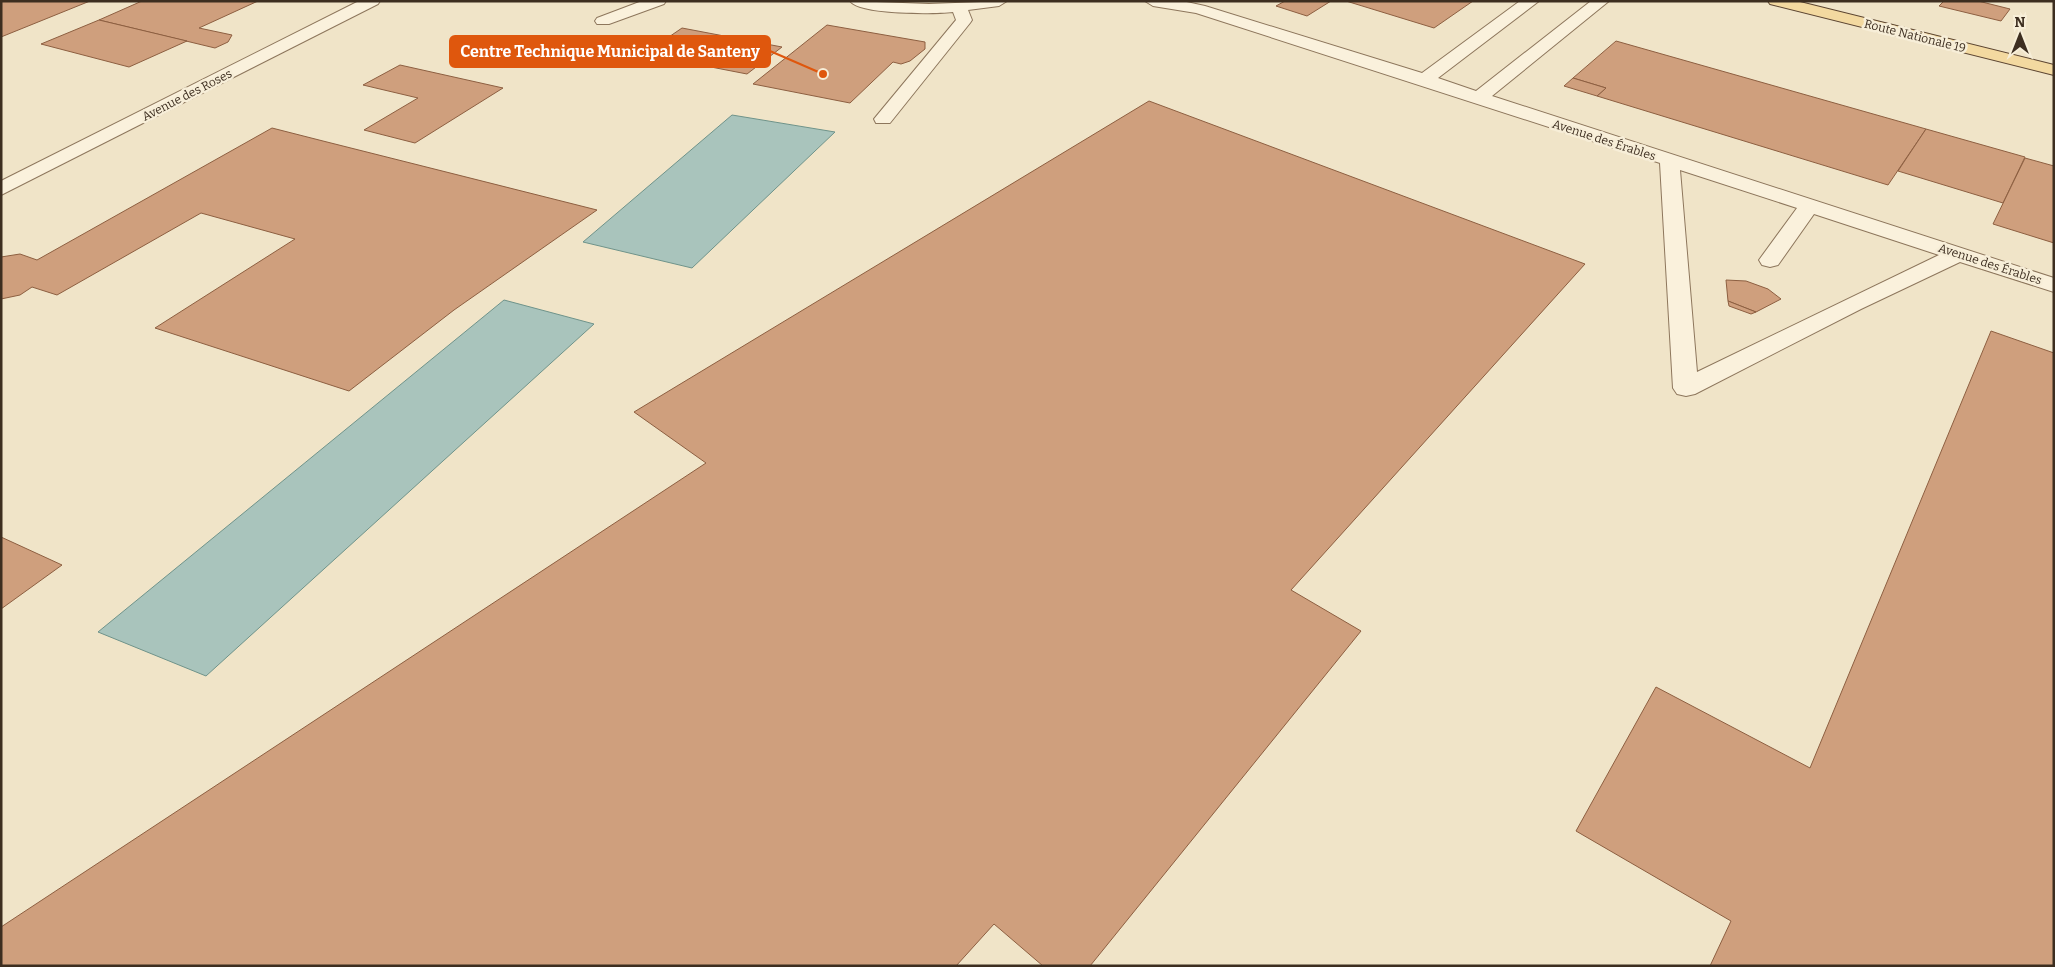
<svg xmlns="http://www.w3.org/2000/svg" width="2055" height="967" font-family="Bitter,serif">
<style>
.water{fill:#a9c4bc;stroke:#6f938a}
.building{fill:#cf9f7d;stroke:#8d5f41}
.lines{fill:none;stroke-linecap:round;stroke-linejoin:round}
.minor-casing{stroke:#8d765c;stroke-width:2}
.major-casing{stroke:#5b4430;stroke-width:2}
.minor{fill:#faf1dc;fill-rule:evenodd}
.major{fill:#f3d9a0;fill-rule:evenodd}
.labels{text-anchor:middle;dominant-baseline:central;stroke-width:5;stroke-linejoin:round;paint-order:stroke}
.far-street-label{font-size:12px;fill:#3d2e20;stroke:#f7eed8}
.leader{fill:none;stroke:#df570d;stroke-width:2}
.callout-dot{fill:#df570d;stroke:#f7eed8;stroke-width:2}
.callout{fill:#df570d;stroke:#df570d;stroke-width:2}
.callout-label{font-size:16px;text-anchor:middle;font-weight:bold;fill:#fff}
</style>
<rect width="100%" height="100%" fill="#f0e4c8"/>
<g class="water">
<polygon points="732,115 835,132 692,268 583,242"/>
<polygon points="504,300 594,324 206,676 98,632"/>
</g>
<g class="building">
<polygon points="1,1 90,1 1,37"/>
<polygon points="142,1 258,1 199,28 232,35 228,42 215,48 99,20"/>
<polygon points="1285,1 1331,1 1307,16 1276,6"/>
<polygon points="1346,1 1473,1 1434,28"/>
<polygon points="1944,1 1978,1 2010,9 2001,21 1939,6"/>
<polygon points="99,20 187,41 129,67 41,44"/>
<polygon points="827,25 925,42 925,49 910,61 901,64 893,62 850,103 753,84"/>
<polygon points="682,28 782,47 747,74 644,54"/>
<polygon points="1616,41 1926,129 1888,185 1597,96 1606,88 1573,78"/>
<polygon points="400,65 503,88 415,143 364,130 418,98 363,85"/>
<polygon points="1573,78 1606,88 1597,96 1564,86"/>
<polygon points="1149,101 1585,264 1291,590 1361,631 1090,966 1043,966 994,924 956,966 1,966 1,927 706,463 634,412"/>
<polygon points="272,128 323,141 597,210 454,310 349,391 155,328 295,239 201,213 57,295 32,287 20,295 1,299 1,257 20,254 37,260"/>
<polygon points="1926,129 2025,157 2003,203 1898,171"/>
<polygon points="2025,158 2054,166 2054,243 1993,224"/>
<polygon points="1726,280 1746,281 1768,289 1781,299 1756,312 1728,301"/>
<polygon points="1728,301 1756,312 1751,314 1729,306"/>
<polygon points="1991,331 2054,353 2054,966 1710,966 1731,921 1576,831 1656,687 1810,768"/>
<polygon points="1,537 62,565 1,609"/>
</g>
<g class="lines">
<defs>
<g id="minor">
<polygon points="359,1 380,1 378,4 1,195 1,181"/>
<polygon points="642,1 666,1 664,4 609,24 597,24 595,21 597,18"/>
<path d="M 850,1 L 929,4 L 1007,1 L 999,6 L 968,10 L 972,20 L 970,23 L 890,123 L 876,123 L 874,119 L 956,20 L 953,12 C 935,14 860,15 850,1 Z"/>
<path d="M 1145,1 L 1182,1 L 1205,6 L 1422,73 L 1520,1 L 1539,1 L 1438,78 L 1476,91 L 1591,1 L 1609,1 L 1492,96 L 2054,278 L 2054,292 L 1960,262 L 1861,309 L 1695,394 L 1686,396 L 1677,394 L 1673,388 L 1660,163 L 1196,13 L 1153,6 ZM 1680,170 L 1797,208 L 1759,260 L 1762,265 L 1770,267 L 1778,265 L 1814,214 L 1939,255 L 1697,372 Z"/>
</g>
<polygon id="major" points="1768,1 1796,1 2054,65 2054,75 1770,4"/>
</defs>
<use href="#minor" class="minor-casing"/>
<use href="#major" class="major-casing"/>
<use href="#minor" class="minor"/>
<use href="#major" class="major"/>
</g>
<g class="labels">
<g class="far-street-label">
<text transform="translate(1915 36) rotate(14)">Route Nationale 19</text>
<text transform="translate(187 95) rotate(-27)">Avenue des Roses</text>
<text transform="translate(1604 140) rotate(18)">Avenue des Érables</text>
<text transform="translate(1990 264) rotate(18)">Avenue des Érables</text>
</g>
</g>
<path class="leader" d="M823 74L770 51"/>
<circle class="callout-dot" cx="823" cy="74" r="5"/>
<rect class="callout" x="450" y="36" width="320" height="31" rx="5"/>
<g class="callout-label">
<text x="610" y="57">Centre Technique Municipal de Santeny</text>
</g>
<rect width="2055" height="967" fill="none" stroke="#3d2e20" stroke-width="5"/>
<g transform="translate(2020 35)" stroke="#f7eed8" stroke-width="4" paint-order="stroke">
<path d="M0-4L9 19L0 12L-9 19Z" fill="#3d2e20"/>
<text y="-8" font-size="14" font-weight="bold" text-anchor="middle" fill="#3d2e20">N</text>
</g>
</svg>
